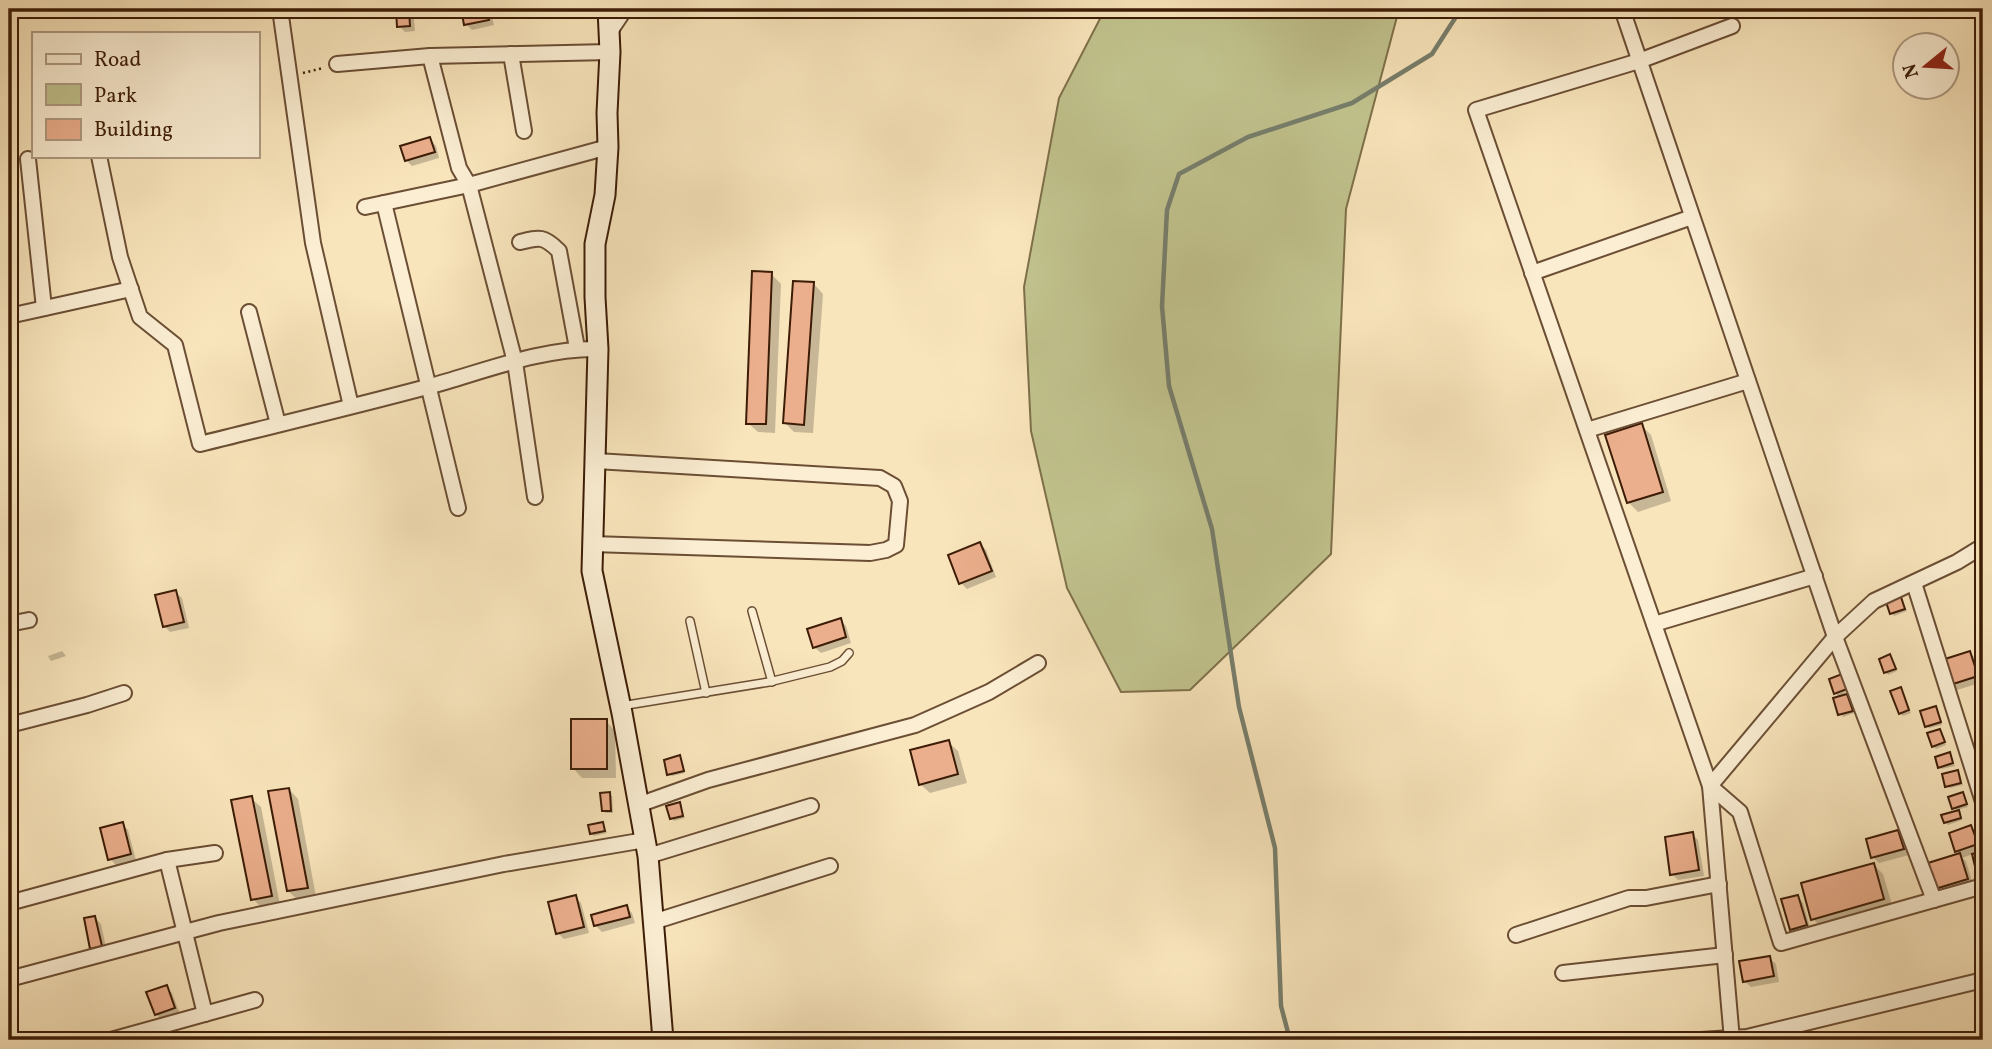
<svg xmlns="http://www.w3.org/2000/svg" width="1992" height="1049" font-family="Vollkorn,serif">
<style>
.green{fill:#c1c38e;stroke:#7e704a;stroke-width:2}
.shadow{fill:#0003}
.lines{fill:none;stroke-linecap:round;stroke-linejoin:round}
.stream{stroke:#777e6c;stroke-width:4.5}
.building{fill:#ecaf8d;stroke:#3c1c06;stroke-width:2}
.lane-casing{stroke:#6b4e34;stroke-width:10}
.street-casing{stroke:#6b4e34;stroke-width:18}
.secondary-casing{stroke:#3c1c06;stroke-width:23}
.path{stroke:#3c1c06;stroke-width:2.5;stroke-dasharray:2 3.5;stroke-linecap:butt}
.lane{stroke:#fbeed3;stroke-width:7}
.street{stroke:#fbeed3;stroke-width:14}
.secondary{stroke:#fbeed3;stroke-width:19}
</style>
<rect width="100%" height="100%" fill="#f9e5bc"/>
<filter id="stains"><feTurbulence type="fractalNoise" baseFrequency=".00286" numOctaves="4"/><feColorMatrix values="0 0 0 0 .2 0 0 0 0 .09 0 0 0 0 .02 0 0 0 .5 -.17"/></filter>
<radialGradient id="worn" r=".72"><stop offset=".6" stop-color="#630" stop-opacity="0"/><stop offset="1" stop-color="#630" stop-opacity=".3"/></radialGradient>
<polygon class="green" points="1105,9 1399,9 1346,209 1331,554 1190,690 1121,692 1067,588 1031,431 1024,287 1059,98"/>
<g class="shadow">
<polygon points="398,9 413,9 415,31 405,32 399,26"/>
<polygon points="463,9 490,9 494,25 472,30 466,24"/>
<polygon points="430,139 436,146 439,158 412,166 406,160"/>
<polygon points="771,274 781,284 775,433 758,432 748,423"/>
<polygon points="814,284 823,294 813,433 794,432 784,422"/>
<polygon points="1641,425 1651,435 1671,501 1638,512 1628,502"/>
<polygon points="980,544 986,550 996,577 967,589 961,583"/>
<polygon points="175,592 182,598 189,628 170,632 164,626"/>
<polygon points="1901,599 1907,611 1894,616 1891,613"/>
<polygon points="840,620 846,626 851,643 821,653 814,647"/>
<polygon points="62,651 66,656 51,661 49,658 48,656"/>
<polygon points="1970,653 1976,659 1983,682 1957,690 1951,684"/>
<polygon points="1890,656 1897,671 1888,675 1886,672"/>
<polygon points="1842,676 1849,691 1844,693 1849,698 1854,713 1843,717 1835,699 1840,698 1835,693"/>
<polygon points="1900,689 1911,713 1903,716 1900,713"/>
<polygon points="1935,708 1938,710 1942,725 1929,728 1927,726"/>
<polygon points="606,721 615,731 616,778 582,778 573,768"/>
<polygon points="1939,731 1946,745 1936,749 1933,746"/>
<polygon points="948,742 958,751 967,783 930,793 920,784"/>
<polygon points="1949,754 1955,766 1942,769 1940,767"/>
<polygon points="679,757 682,760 685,773 672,776 669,774"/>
<polygon points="1957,772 1960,775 1963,785 1950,788 1947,786"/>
<polygon points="289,789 298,799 316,897 298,900 288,891"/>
<polygon points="609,794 612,796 613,813 606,813 603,811"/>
<polygon points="1962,794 1968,807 1957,810 1961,815 1962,820 1948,825 1945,822 1958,812 1954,808"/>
<polygon points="251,798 261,807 280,905 263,909 253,899"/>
<polygon points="679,804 685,818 674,821 672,818"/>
<polygon points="122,824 128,830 136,860 116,865 110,859"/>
<polygon points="603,824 607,833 594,836 591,833"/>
<polygon points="1970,827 1977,833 1983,852 1983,882 1979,878 1973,854 1962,858 1966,861 1973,885 1943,894 1937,888 1930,864 1961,855 1957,851"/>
<polygon points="1898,832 1904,838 1909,855 1879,863 1873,857"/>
<polygon points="1692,834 1698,840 1704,876 1678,880 1672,874"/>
<polygon points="1874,865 1883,874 1893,908 1822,928 1813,919"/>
<polygon points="575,897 581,903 589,933 564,939 558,933"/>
<polygon points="1797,897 1803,903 1811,931 1798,935 1792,929"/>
<polygon points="626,907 632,913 635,923 602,932 596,926 593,916"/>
<polygon points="95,918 101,924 107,952 98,954 92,948"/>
<polygon points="1769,958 1776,964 1779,982 1751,987 1744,981"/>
<polygon points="166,987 172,993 180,1014 162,1020 156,1014"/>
</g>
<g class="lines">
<polyline class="stream" points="1290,1040 1281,1006 1275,848 1239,707 1212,529 1169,386 1162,306 1167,210 1179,174 1248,137 1352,103 1432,54 1461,9"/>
</g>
<g class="building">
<polygon points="396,9 409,9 410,26 397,27"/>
<polygon points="461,9 487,9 489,20 464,25"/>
<polygon points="430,137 435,152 405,161 400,146"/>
<polygon points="752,271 772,272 766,424 746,424"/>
<polygon points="793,281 814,282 804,425 783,423"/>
<polygon points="1642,423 1663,492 1627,503 1605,435"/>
<polygon points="980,542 992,571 959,584 948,555"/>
<polygon points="176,590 184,622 163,627 155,595"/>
<polygon points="1901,597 1905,609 1890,614 1886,602"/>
<polygon points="841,618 846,637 813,648 807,629"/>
<polygon points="1970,651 1978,676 1950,685 1942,660"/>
<polygon points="1890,654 1896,669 1884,673 1879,659"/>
<polygon points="1842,674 1847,689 1834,694 1829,679"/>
<polygon points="1901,687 1909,710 1899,714 1890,691"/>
<polygon points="1847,694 1853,711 1838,715 1833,698"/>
<polygon points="1936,706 1941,722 1925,727 1920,711"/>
<rect x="571" y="719" width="36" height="50"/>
<polygon points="1940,729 1945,742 1932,747 1927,733"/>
<polygon points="949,740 958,774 919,785 910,750"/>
<polygon points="1950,752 1953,763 1938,768 1935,757"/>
<polygon points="680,755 684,771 667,775 664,760"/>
<polygon points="1958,770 1961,783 1945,787 1942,774"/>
<polygon points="289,788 308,888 287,891 268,791"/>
<polygon points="610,792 611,811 602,811 600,793"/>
<polygon points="1963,792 1967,804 1952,809 1948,797"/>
<polygon points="252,796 272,896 251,900 231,800"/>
<polygon points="680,802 683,816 670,819 666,806"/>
<polygon points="1959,810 1961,818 1944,823 1941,815"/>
<polygon points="123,822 131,854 108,860 100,828"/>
<polygon points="603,822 605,831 590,834 588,825"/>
<polygon points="1971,825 1978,844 1955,852 1949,833"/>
<polygon points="1898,830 1904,849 1871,858 1866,839"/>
<polygon points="1693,832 1699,870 1670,875 1665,837"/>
<polygon points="1983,851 1983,877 1978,879 1972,854"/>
<polygon points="1960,853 1968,879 1935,889 1928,863"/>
<polygon points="1874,863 1884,899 1811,920 1801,883"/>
<polygon points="576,895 584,927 556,934 548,902"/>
<polygon points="1798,895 1807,925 1790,930 1781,899"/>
<polygon points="627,905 630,917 594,926 591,915"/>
<polygon points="95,916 102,946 90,949 84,918"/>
<polygon points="1770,956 1774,976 1743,982 1739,961"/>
<polygon points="167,985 175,1008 155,1015 146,992"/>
</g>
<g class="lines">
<defs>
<g id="lane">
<polyline points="752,611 772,682"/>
<polyline points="690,621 706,693"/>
<polyline points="621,706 769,682 830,667 842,661 849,653"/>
</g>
<g id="street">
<polyline points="280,9 313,243 351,406"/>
<polyline points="1622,9 1835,637 1934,900"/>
<polyline points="1732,26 1639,61 1476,110 1710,786 1732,1040"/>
<polyline points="609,33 625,9"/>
<polyline points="511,54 524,131"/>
<polyline points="430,56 459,168 469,185 515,362 535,497"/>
<polyline points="337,64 430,56 610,52"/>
<path d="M 99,156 L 120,257 L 140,317 L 175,345 L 200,444 C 276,425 352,407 427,387 C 483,372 540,348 598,349"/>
<polyline points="28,159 44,308"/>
<polyline points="384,203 458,508"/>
<polyline points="365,207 469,185 608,147"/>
<path d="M 520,242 C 540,237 544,236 559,251 L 577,348"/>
<polyline points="1532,273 1692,217"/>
<polyline points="249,312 278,424"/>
<polyline points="9,316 131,289"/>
<polyline points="1587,430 1748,381"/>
<polyline points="592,544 870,553 886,550 896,545 900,501 894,486 880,478 596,461"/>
<polyline points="1983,546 1957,562 1874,601 1835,637 1710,786 1740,812 1781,943 1983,886"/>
<polyline points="1914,583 1983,802"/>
<polyline points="9,624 29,620"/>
<polyline points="1654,624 1815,576"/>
<polyline points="9,725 87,705 124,693"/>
<polyline points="638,805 708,780 915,725 989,692 1038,663"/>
<polyline points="648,856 811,806"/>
<polyline points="167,860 205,1014"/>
<polyline points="9,903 167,860 215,853"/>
<polyline points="653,922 830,866"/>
<polyline points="1516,935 1629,898 1646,898 1719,884"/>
<polyline points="1563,973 1725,955"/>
<polyline points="9,979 219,923 504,864 645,840"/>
<polyline points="111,1040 255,1000"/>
<polyline points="1701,1040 1747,1037 1983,980"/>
</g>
<polyline id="secondary" points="608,9 610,52 607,113 608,147 605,195 595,244 595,297 598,349 592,571 622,713 648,856 663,1040"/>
</defs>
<use href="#lane" class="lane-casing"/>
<use href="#street" class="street-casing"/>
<use href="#secondary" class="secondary-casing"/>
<polyline class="path" points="303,73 323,68"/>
<use href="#lane" class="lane"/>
<use href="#street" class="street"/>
<use href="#secondary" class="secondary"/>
</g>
<rect width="1992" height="1049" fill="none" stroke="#f9e5bc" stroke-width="35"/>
<rect x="10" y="10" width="1971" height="1028" fill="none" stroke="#3c1c06" stroke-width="3.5"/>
<rect x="18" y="18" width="1957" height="1014" fill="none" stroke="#3c1c06" stroke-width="2"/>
<rect x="32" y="32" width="228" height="126" fill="#fbeed3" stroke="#af9a81" stroke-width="2"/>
<rect x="46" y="54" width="35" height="10" fill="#fbeed3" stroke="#af9a81" stroke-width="2"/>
<text x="94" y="66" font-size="21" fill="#3c1c06">Road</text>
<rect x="46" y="84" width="35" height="21" fill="#c1c38e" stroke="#af9a81" stroke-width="2"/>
<text x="94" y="102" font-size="21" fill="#3c1c06">Park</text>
<rect x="46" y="119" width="35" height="21" fill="#ecaf8d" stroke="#af9a81" stroke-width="2"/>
<text x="94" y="136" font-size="21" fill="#3c1c06">Building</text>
<g transform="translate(1926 66) rotate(252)"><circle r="33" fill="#fbeed3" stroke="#af9a81" stroke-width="2"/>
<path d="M0-5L12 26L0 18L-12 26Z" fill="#8f2418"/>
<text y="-10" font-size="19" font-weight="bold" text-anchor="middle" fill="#3c1c06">N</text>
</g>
<rect width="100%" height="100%" filter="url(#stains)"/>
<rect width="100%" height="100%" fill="url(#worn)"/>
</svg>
